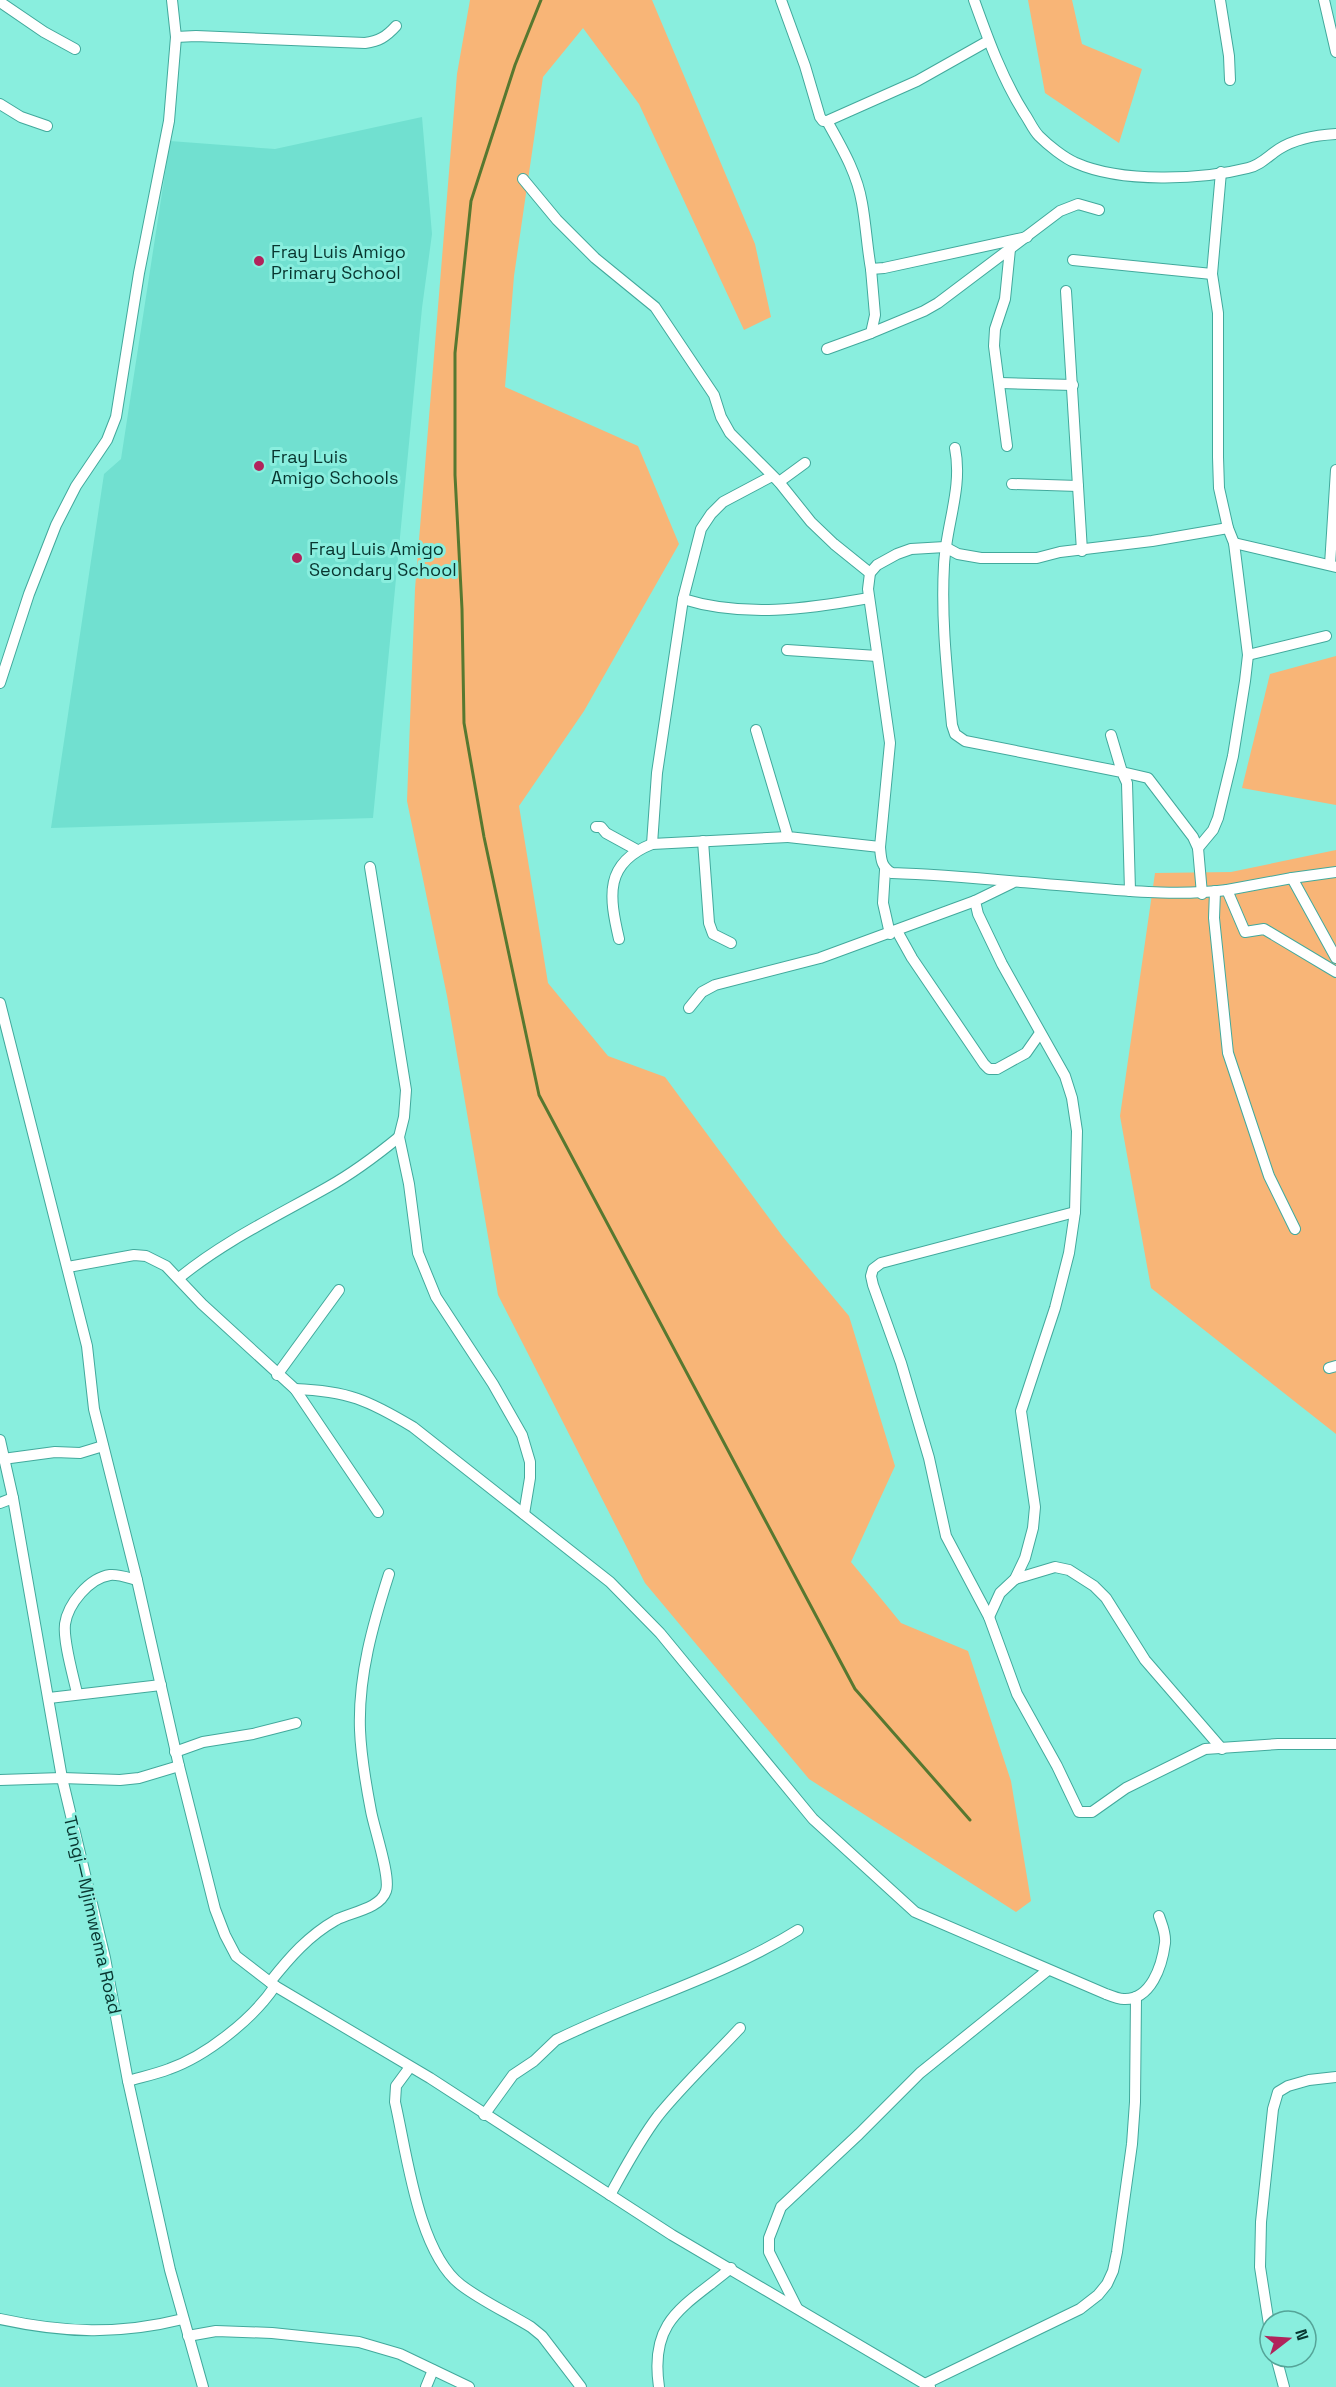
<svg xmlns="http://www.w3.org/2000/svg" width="1336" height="2387" font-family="'Space Grotesk',sans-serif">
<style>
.built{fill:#71e0d0}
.green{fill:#f8b577}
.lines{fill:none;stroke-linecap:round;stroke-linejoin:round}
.stream{stroke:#577830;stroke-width:3}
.minor-casing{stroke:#42a99c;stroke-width:12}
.minor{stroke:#fff;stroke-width:10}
.poi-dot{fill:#b1235b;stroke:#89eede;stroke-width:2}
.labels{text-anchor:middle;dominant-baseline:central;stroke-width:6;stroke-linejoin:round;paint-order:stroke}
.poi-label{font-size:18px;fill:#083630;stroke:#89eede;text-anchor:start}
.street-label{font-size:18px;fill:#083630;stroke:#89eede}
</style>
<rect width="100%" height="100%" fill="#89eede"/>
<polygon class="built" points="422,117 432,234 422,308 373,818 51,828 104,474 121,459 170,141 275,149"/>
<g class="green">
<polygon points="470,0 652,0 755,244 771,317 744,330 639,104 583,28 543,77 514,276 505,387 638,446 679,544 584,711 519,806 548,983 608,1056 665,1077 783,1237 849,1316 895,1466 851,1562 901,1623 968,1651 1011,1781 1031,1901 1016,1912 809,1779 645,1583 498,1295 447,996 407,801 415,589 457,74"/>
<polygon points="1028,0 1072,0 1082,44 1142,69 1119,143 1045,93"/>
<polygon points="1336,656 1336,805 1242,788 1270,674"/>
<polygon points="1336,850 1336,1434 1151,1288 1120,1116 1155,873 1231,872"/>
</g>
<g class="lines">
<polyline class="stream" points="541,0 515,65 471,201 455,353 455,475 462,609 464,723 484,837 539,1095 855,1689 970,1820"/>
<defs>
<g id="minor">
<polyline points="781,0 805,66 820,117 823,121 827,121 917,81 988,41"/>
<path d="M 974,0 C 988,39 1002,78 1024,113 C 1029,120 1033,130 1039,136 C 1048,145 1064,158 1076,163 C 1121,183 1201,180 1248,168 C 1261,165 1268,156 1279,149 C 1295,139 1317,135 1336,134"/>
<polyline points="1220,0 1229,56 1230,80"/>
<polyline points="1324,0 1336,52"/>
<polyline points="0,2 44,32 75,49"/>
<path d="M 176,37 L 196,36 L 365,43 C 379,41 386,37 396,26"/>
<polyline points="0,104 21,117 47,126"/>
<path d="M 827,121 C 842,148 857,173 862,203 C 866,225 867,247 871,269 L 884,268 L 1027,237"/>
<polyline points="523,179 557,220 595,258 655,307 714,395 721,417 730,433 779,482 811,522 834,544 870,573"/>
<polyline points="1073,260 1212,274"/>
<polyline points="1066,291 1082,551"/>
<polyline points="871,333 924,311 938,303 1060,211 1078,204 1099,210"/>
<polyline points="827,349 871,333 875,315 871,269"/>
<polyline points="1000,383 1073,385"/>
<polyline points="1007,446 994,346 995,329 1005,299 1010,249"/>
<path d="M 955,448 C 963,488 946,525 944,565 C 941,619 947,671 952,725 L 955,734 L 965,741 L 1122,772 L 1127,783 L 1130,891"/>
<polyline points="779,482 805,463"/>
<polyline points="1012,484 1078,486"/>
<path d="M 1228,528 L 1152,541 L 1060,552 L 1037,558 L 981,558 L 958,554 L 945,547 L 911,549 L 897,554 L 877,565 L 870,573 L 868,589 L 890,743 L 880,847 C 881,859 881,867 892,873 C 955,875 1017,882 1080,887 C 1130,891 1177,896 1227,890 L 1245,932 L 1264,929 L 1336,972"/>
<polyline points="1234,543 1336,567"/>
<polyline points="1330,565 1336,470"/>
<path d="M 683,599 C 744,618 807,609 869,598"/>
<polyline points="787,650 877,656"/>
<polyline points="1248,655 1326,636"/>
<polyline points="0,683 29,594 56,525 76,486 107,440 116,417 139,273 169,121 176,37 172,0"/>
<polyline points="756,730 788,837 880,847"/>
<polyline points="1111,735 1122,772 1148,778 1193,837 1198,848 1202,894"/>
<polyline points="596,827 601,827 606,833 637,850"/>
<polyline points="703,841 709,923 713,934 731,943"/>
<polyline points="652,844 657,773 683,599 701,529 711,514 723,502 772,476"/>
<polyline points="1198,848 1213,830 1218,818 1233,756 1245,681 1248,655 1234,543 1228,528 1219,488 1218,457 1218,313 1212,274 1221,172"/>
<polyline points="370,867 406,1090 404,1117 399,1137 409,1184 418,1253 436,1297 493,1384 522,1435 530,1462 530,1478 524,1514"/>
<polyline points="885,870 883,903 890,934"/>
<polyline points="1292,878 1336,958"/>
<polyline points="1227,890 1292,878 1336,872"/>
<polyline points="1215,891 1214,918 1228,1053 1269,1176 1295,1229"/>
<polyline points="897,931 912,958 984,1064 989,1069 997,1069 1026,1053 1040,1033"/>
<path d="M 619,939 C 609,896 604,863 652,844 L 788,837"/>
<polyline points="0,1003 87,1346 94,1409 137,1580 179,1766 215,1909 225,1935 236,1956 275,1986 430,2078 672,2235 930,2387"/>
<polyline points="689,1008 702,992 715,985 820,958 975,901"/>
<polyline points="1075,1212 881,1263 873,1269 871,1276 873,1285 901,1363 929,1458 946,1536 989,1617 1017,1694 1057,1766 1079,1812 1092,1812 1126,1788 1205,1749 1278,1744 1336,1744"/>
<polyline points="68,1267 134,1255 146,1256 166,1266 202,1304 295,1389 378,1512"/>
<path d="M 179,1278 C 224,1241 277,1216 328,1187 C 353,1173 377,1155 399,1137"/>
<polyline points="1329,1368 1336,1366"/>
<polyline points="277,1375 339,1290"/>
<path d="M 295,1389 C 348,1391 368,1400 413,1427 L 610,1582 L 660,1633 L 813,1819 L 915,1912 L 1106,1994 C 1111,1996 1118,1999 1124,1999 C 1151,2000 1162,1966 1165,1943 C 1166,1933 1162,1925 1159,1916"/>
<polyline points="0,1440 13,1498 62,1778 105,1958 128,2081 170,2270 203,2387"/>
<polyline points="3,1459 55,1452 80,1453 103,1446"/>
<polyline points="0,1503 13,1498"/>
<polyline points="1015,1579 1055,1567 1069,1570 1094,1586 1106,1598 1145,1660 1222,1749"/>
<polyline points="989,1617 1000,1593 1015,1579 1025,1558 1033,1528 1035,1507 1021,1411 1055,1308 1069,1253 1075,1212 1077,1131 1072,1098 1065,1076 1002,964 978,914 975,901 1012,883"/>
<path d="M 77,1693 C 73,1675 63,1641 65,1624 C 68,1604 89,1578 110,1575 C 118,1574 129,1578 137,1580"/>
<polyline points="49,1698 161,1685"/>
<polyline points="175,1752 203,1742 253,1734 296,1723"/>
<polyline points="0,1780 62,1778 120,1780 139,1778 179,1766"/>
<path d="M 270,1982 C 290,1957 308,1936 336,1920 C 351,1912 380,1909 386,1891 C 391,1877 374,1828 371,1811 C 366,1785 361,1756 360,1730 C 358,1676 373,1624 389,1574"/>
<path d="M 410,2067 L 396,2086 L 395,2102 C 407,2154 418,2252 461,2285 C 482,2301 508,2313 531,2327 L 542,2336 L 581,2387"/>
<path d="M 128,2081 C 142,2077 156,2074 169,2069 C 206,2056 253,2019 275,1986"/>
<path d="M 484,2115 L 513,2075 L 534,2061 L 556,2040 C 635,2001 723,1977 798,1930"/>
<path d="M 610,2195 C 625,2168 639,2141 658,2116 C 683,2085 713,2057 740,2028"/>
<polyline points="797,2308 769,2252 769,2238 781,2207 859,2134 920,2073 1048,1970"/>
<path d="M 0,2319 C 64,2333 119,2335 183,2319"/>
<polyline points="1270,2331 1260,2267 1261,2222 1273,2109 1278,2092 1288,2086 1309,2080 1336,2077"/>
<polyline points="188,2336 216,2331 272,2333 359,2342 400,2354 469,2387"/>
<polyline points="1276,2357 1284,2387"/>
<polyline points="925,2384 1080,2309 1098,2295 1107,2284 1113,2271 1117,2252 1132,2144 1135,2102 1136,1997"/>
<polyline points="426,2387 433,2370"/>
<path d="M 659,2387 C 649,2319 684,2307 731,2268"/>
</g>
</defs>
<use href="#minor" class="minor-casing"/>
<use href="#minor" class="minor"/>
</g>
<g class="poi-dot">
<circle cx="259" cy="261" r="6"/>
<circle cx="259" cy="466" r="6"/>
<circle cx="297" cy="558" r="6"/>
</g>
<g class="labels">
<g class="poi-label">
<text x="271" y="251">Fray Luis Amigo<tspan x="271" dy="21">Primary School</tspan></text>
<text x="271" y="456">Fray Luis<tspan x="271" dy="21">Amigo Schools</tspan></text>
<text x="309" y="548">Fray Luis Amigo<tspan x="309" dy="21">Seondary School</tspan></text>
</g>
<g class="street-label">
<text transform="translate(93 1915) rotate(77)">Tungi—Mjimwema Road</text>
</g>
</g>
<g transform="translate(1288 2339) rotate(73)"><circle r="28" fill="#89eede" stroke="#55a498" stroke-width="1.5"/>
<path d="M0-4.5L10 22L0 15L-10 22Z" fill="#b1235b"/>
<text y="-9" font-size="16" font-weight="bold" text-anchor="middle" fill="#083630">N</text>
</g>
</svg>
